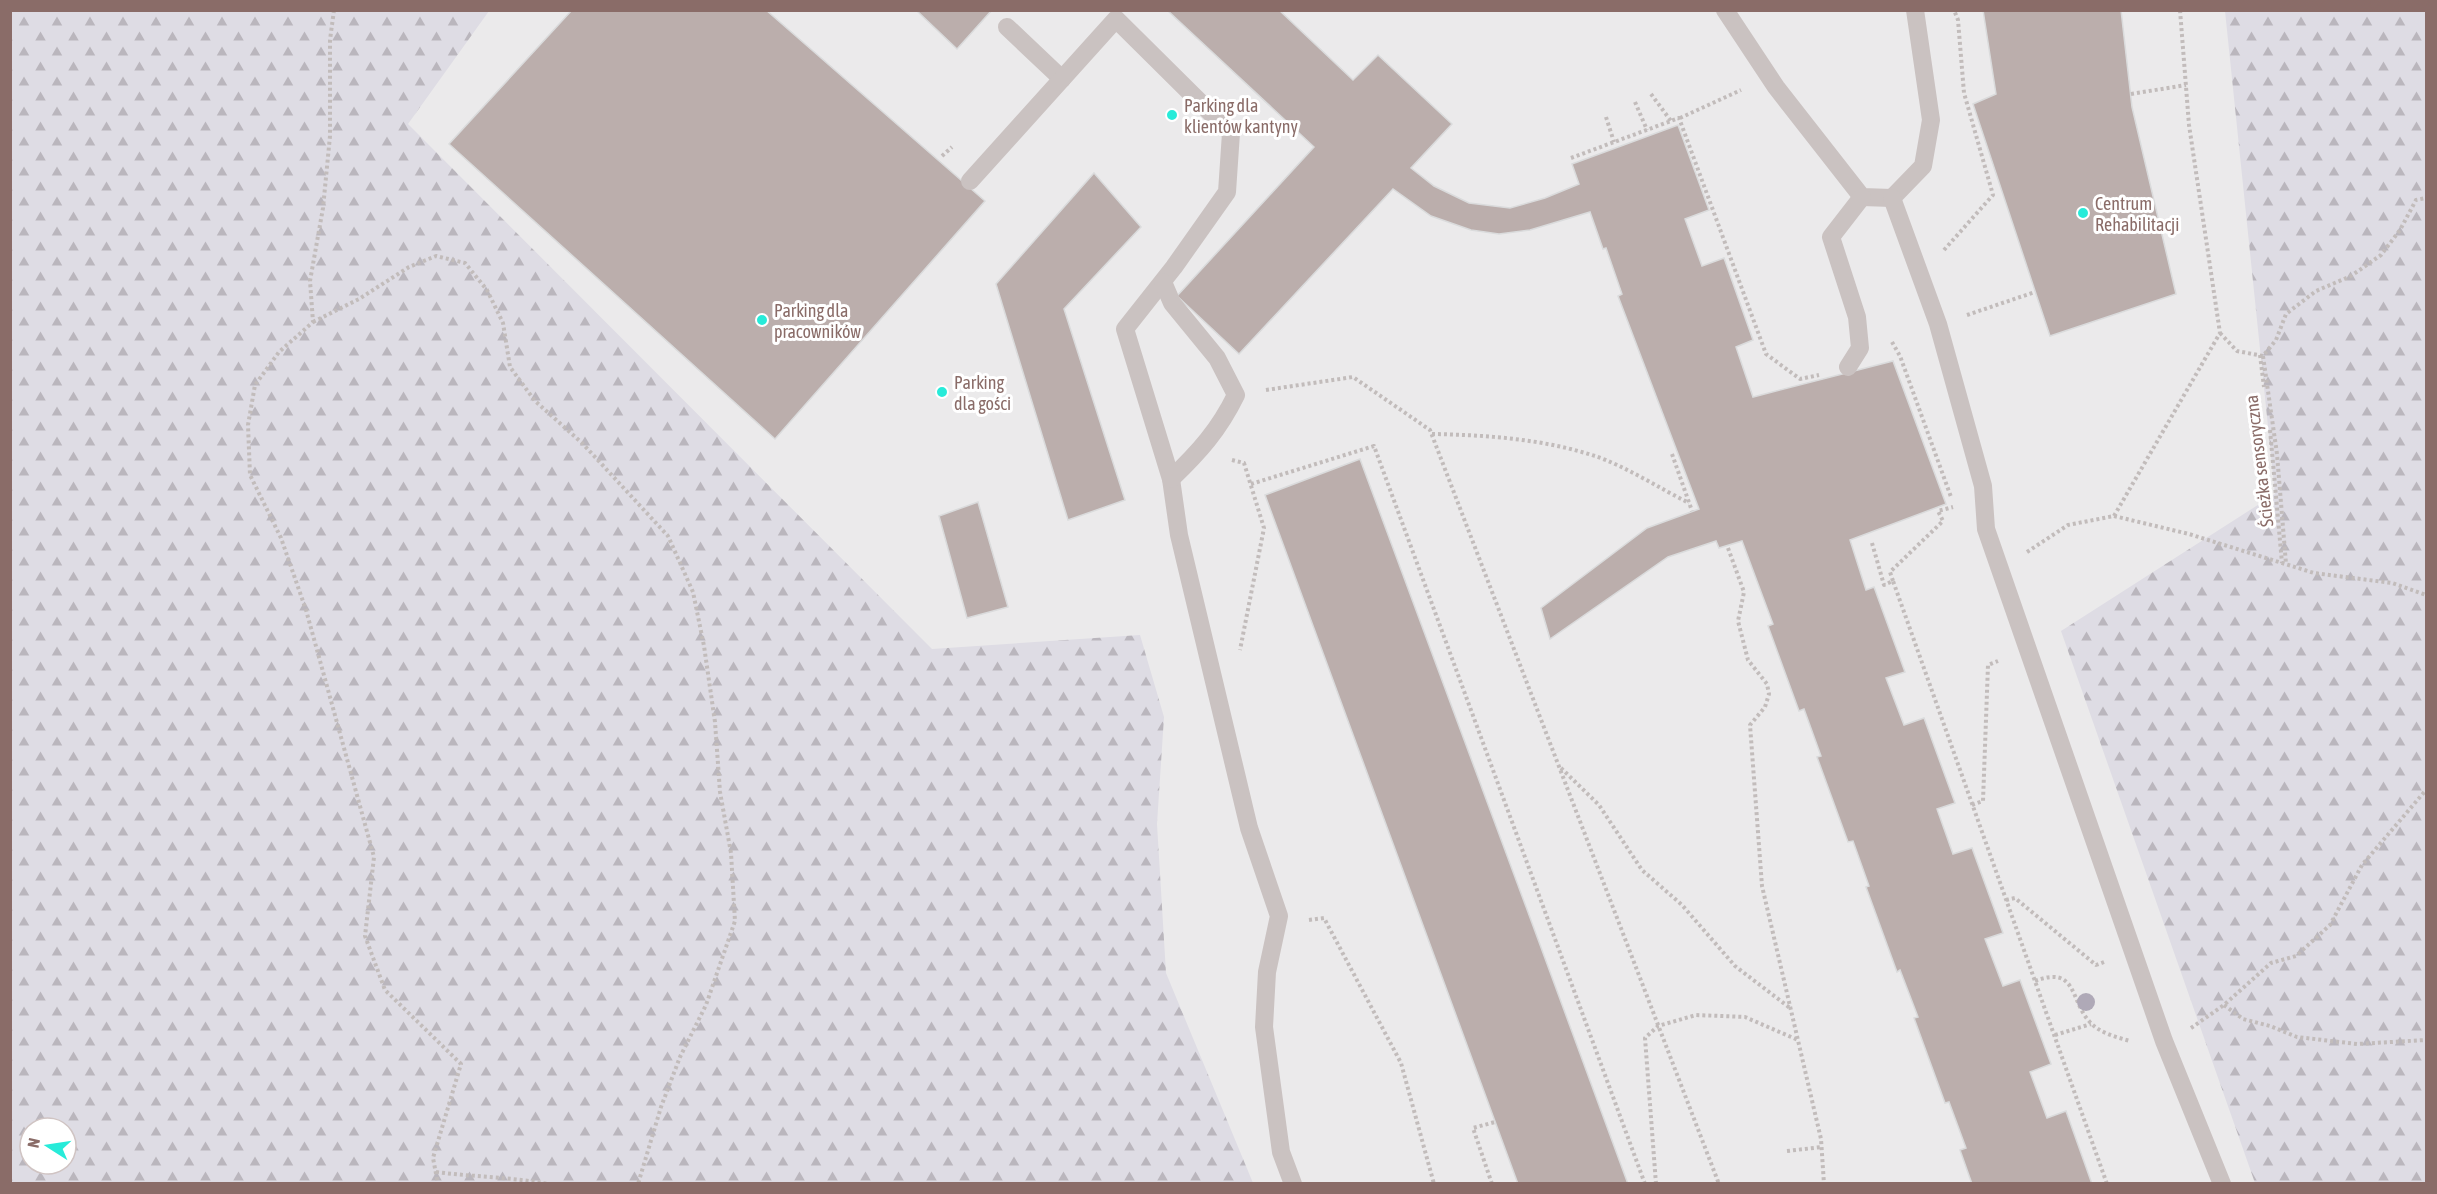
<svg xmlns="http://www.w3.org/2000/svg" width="2437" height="1194" font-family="'Asap Condensed',sans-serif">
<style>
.built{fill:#ebeaeb}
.forest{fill:url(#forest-firs);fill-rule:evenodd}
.building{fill:#bbaeac;stroke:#dadbdc;stroke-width:1.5}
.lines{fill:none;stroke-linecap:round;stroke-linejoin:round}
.path{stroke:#c2bcbb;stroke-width:4;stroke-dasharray:3 3;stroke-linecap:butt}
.lane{stroke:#cac2c1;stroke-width:18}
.tree{fill:#afa9b7}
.poi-dot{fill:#27ebd9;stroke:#fff;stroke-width:2}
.labels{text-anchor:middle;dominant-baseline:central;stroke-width:6;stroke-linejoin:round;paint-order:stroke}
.poi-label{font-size:18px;fill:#8a6c68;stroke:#fff;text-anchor:start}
.street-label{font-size:18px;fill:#8a6c68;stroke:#fff}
</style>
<defs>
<pattern id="forest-firs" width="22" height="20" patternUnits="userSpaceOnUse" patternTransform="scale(1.5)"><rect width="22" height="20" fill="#dedce4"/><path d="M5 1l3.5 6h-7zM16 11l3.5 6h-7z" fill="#bab6bd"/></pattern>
</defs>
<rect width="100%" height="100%" fill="#f8f9fa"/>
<polygon class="built" points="63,11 2426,11 2426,1183 311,1183"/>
<g class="forest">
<path d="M 10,11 L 489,11 L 408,124 L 932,649 L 1140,635 L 1164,717 L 1157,824 L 1166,973 L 1253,1183 L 11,1183 ZM 30,1128 L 66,1128 L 66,1164 L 30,1164 Z"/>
<polygon points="2225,11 2426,11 2426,1183 2255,1183 2061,631 2275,494"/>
</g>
<g class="building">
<polygon points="572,10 766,10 985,201 775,439 449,144"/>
<polygon points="916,10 992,10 957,49"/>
<polygon points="1167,10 1279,10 1353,80 1378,55 1452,124 1411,168 1434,186 1469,203 1510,208 1545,198 1579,184 1572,164 1678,125 1709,210 1685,219 1702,266 1724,258 1753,340 1736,347 1753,397 1893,361 1946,504 1850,540 1866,590 1874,587 1905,672 1886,678 1904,725 1924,718 1955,803 1937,809 1953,854 1972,848 2003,933 1985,939 2003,986 2020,980 2051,1064 2030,1072 2047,1118 2066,1111 2092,1184 1972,1184 1960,1150 1966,1148 1949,1102 1945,1103 1914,1018 1918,1017 1900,970 1897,972 1866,887 1869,886 1853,841 1848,842 1817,757 1821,756 1804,709 1799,711 1768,626 1773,624 1742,541 1719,548 1716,541 1668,557 1550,639 1541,608 1647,528 1699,509 1618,296 1622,294 1606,248 1603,249 1590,212 1530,230 1499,234 1471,230 1431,216 1393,189 1239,354 1177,296 1314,147"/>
<polygon points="1983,10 2121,10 2132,107 2176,294 2050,336 1973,104 1996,94"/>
<polygon points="1094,173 1141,227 1064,309 1125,500 1068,520 996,284"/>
<polygon points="1360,459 1532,923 1628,1184 1518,1184 1265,495"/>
<polygon points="978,502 1008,607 967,618 939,516"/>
</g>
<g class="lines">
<g class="path">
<polyline points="334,10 330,40 330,136 323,208 310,281 313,322 279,352 255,385 248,425 250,475 281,538 306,610 374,857 365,936 385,990 461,1064 433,1158 438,1184"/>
<polyline points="1651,94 1671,121"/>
<polyline points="2131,94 2186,85"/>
<polyline points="1635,102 1647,130"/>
<polyline points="1606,117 1614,142"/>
<polyline points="1680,118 1741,90"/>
<polyline points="942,156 952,147"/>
<polyline points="1571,158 1679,118 1766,354 1800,379 1819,375"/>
<polyline points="1944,250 1993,195 1964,93 1958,20 1954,10"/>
<polyline points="1967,315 2035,292"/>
<polyline points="313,322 359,299 409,267 436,256 465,263 487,290 503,323 510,367 535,401 583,444 668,536 693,592 704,646 715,722 720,792 731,853 735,921 706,1005 680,1057 661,1107 638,1184"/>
<polyline points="2220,333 2237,351 2263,356 2276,340 2286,314 2316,291 2351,276 2381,255 2400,230 2416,200 2426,198"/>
<polyline points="1892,342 1900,356 1951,497"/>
<polyline points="2260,355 2264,387"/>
<polyline points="2263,356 2277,454 2286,564"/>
<polyline points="1266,390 1353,377 1430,430 1719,1184"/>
<polyline points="2270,430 2282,563"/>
<path d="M 1432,434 C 1487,435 1543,439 1595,456 C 1625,466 1661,489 1689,503"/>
<polyline points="1672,454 1692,511"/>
<polyline points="1232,460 1244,463 1264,528 1240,650"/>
<polyline points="1251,484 1374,446 1645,1184"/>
<polyline points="2114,516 2189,534 2314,573 2392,583 2426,595"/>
<polyline points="1872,543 1884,585 1893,581 2107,1184"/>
<polyline points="1728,548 1744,592 1738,621 1748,660 1767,684 1769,694 1765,707 1750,725 1762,886 1821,1139 1824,1184"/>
<polyline points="2027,552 2068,525 2114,516 2220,333 2189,125 2180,10"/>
<polyline points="1893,581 1890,572 1943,521 1938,511 1953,507"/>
<polyline points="1561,768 1599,805 1642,870 1682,905 1735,966 1790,1008"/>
<polyline points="1972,805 1983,801 1988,665 1998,661"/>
<polyline points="2006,900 2015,898 2096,965 2104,962"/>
<polyline points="1309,920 1324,918 1401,1063 1434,1184"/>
<path d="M 2035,981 C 2077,965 2070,1000 2089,1021 C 2099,1033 2116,1037 2130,1041"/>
<polyline points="2224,1005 2243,1019 2270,1026 2297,1037 2357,1044 2426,1040"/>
<polyline points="2191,1028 2224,1005 2271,963 2296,956 2330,925 2362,865 2426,790"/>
<polyline points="2055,1035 2091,1024"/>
<polyline points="1787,1151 1822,1147"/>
<path d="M 436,1172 C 474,1177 511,1177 548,1184"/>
<polyline points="1492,1184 1473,1128 1495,1122"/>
<polyline points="1656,1184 1645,1038 1658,1026 1696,1015 1745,1017 1798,1040"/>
</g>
<g class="lane">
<polyline points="1725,10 1776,87 1862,197 1892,198 1923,166 1931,120 1915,10"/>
<polyline points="1007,27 1062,79"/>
<polyline points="970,181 1116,19 1231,133 1227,192 1174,267 1125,329 1171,479 1179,535 1249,828 1279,916 1267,972 1264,1027 1281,1152 1293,1184"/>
<polyline points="1892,198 1938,324 1983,486 1986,529 2164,1041 2222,1184"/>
<path d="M 1163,282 L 1172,303 L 1217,358 L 1236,395 C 1219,430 1199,452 1171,479"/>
<polyline points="1848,367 1860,348 1857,317 1831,237 1862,197"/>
</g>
</g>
<circle class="tree" cx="2086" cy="1002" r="9"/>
<g class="poi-dot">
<circle cx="1172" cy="115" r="6"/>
<circle cx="2083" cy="213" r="6"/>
<circle cx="762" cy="320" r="6"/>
<circle cx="942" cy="392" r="6"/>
</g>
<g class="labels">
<g class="poi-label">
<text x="1184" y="105">Parking dla<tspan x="1184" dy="21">klientów kantyny</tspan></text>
<text x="2095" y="203">Centrum<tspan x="2095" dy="21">Rehabilitacji</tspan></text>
<text x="774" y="310">Parking dla<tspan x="774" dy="21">pracowników</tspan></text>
<text x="954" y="382">Parking<tspan x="954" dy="21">dla gości</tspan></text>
</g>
<g class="street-label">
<text transform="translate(2259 461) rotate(-97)">Ścieżka sensoryczna</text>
</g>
</g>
<rect width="2437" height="1194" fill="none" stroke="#8a6c68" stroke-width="24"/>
<g transform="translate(48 1146) rotate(282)"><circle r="28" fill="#ffffff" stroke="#d0c4c3" stroke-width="1.5"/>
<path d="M0-4.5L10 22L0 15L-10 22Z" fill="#27ebd9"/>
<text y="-9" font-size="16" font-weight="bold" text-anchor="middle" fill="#8a6c68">N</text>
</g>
</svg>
